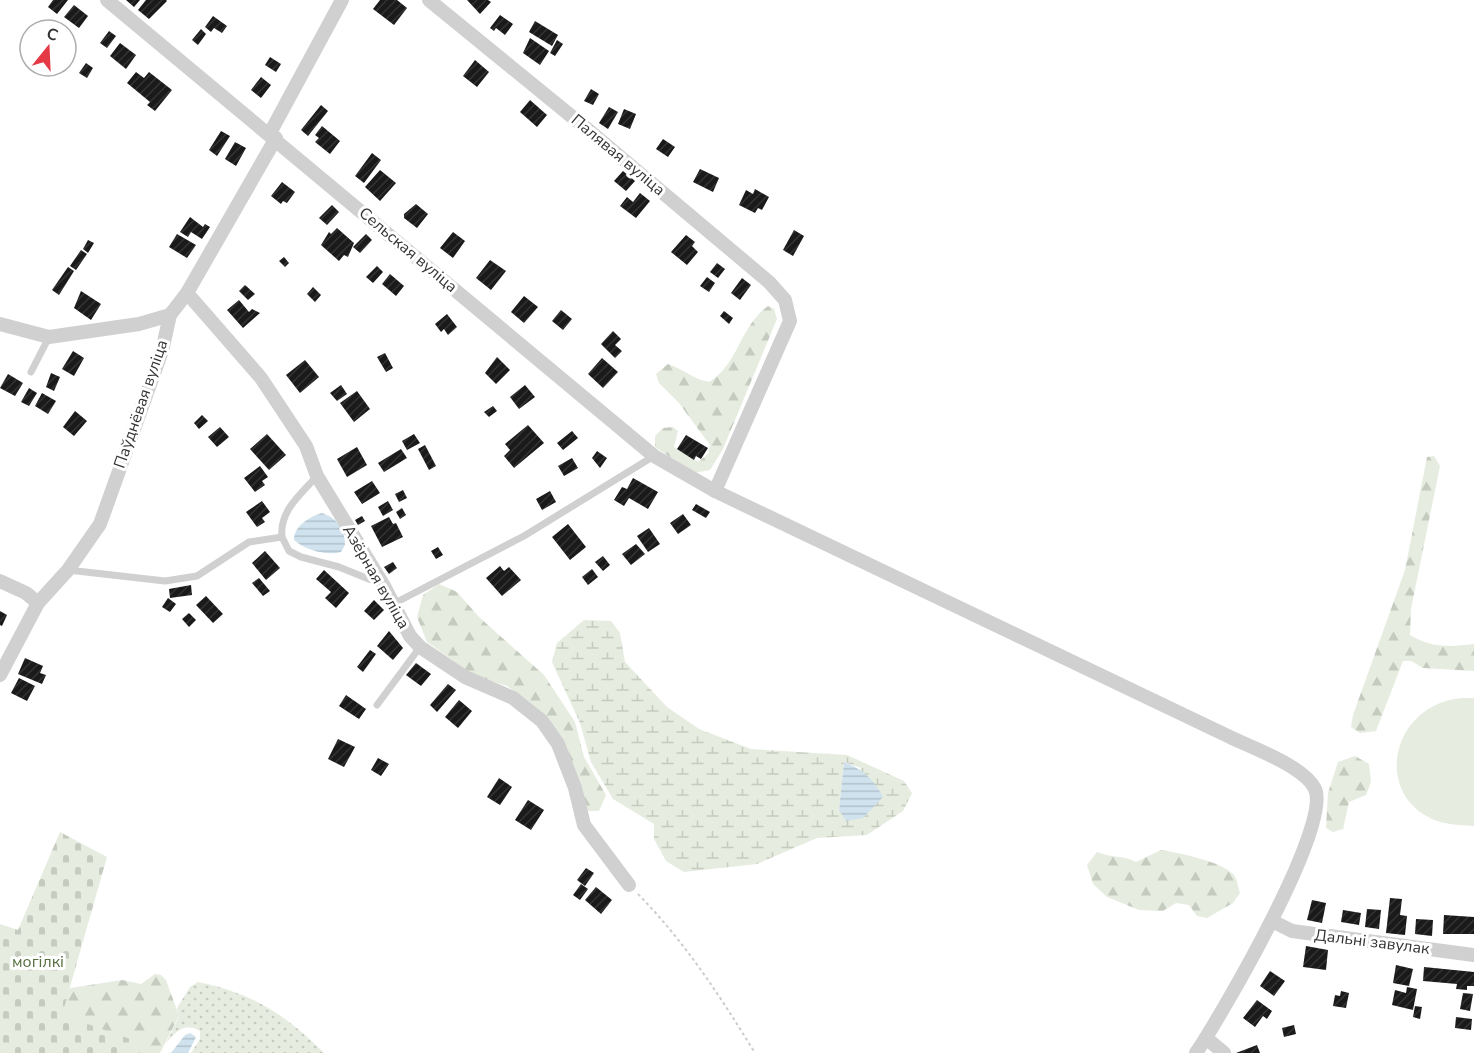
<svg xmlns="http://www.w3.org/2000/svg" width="1474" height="1053" font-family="'Nunito Sans',sans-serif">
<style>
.grass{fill:url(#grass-dots)}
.forest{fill:url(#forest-firs)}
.wetland{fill:url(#wetland-marsh);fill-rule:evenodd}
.cemetery{fill:url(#cemetery-stones)}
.park{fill:#e6ecdf}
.water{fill:url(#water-rules)}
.building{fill:url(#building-hatch)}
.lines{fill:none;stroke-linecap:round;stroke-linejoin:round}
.path{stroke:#cdcdcd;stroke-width:2;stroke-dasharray:3 3;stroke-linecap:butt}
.service{stroke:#d0d0d0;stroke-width:7}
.minor{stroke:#d0d0d0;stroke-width:14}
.labels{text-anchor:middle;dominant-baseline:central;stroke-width:6;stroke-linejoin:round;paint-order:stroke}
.street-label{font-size:16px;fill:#333;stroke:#fff}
.park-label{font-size:16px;fill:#56703f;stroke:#fff}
</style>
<defs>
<pattern id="grass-dots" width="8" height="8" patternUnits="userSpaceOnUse" patternTransform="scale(1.5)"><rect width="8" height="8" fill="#e6ecdf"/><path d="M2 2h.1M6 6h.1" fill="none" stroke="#c6cbc0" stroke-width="1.8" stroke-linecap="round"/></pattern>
<pattern id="forest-firs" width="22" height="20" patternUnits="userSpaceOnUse" patternTransform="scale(1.5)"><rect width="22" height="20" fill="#e6ecdf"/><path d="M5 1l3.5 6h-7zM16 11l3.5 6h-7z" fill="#c6cbc0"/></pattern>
<pattern id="wetland-marsh" width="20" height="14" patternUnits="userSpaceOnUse" patternTransform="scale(1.5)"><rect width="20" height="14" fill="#e6ecdf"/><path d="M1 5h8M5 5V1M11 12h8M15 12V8" fill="none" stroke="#c6cbc0"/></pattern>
<pattern id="cemetery-stones" width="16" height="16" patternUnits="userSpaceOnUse" patternTransform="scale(1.5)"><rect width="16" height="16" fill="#e6ecdf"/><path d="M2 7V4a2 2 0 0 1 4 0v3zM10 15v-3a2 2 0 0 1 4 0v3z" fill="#c6cbc0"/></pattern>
<pattern id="water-rules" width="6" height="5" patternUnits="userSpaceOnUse" patternTransform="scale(1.5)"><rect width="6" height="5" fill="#cfe2ee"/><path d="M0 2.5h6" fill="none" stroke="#b2c2cd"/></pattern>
<pattern id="building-hatch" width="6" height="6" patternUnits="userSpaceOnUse" patternTransform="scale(1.5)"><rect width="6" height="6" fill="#1a1a1a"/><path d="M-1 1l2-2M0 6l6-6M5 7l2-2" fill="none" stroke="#333"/></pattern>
</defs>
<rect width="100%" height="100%" fill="#fff"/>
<path class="grass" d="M 198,982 C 252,993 285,1014 324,1053 L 191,1053 L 200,1039 L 200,1031 C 184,1022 177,1031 166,1043 L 179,1017 L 177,1008 L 190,987 Z"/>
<g class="forest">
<path d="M 768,306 L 774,309 L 777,319 L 723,449 L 710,470 L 693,473 L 655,447 L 655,436 L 663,428 L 673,427 L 678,431 L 674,447 L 698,462 L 708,454 L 710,445 L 679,403 L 659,383 L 656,374 L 668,364 C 683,369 693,379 709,382 C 740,362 739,327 768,306 Z"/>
<path d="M 1434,456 L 1440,466 L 1411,609 L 1410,635 C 1431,648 1450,647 1474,644 L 1474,671 L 1423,668 L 1411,661 L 1403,661 L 1376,731 L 1360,733 L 1351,727 L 1353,715 L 1405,570 L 1427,457 Z"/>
<polygon points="439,584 457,592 479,617 544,675 575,722 584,757 606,795 599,811 586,811 554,729 533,705 507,686 475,676 427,642 417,617 423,595"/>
<polygon points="1355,756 1369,764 1371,782 1366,795 1349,802 1343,829 1333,832 1326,828 1328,793 1338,762"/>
<path d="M 1161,850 C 1179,853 1221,861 1234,875 C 1237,879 1238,887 1240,893 L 1233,903 L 1207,918 L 1197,916 L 1189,905 L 1176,903 L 1163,911 L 1139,910 L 1107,897 L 1093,884 L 1087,865 L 1097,852 C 1110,858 1123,855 1136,862 Z"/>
<polygon points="155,974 161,975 166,980 179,1016 160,1053 0,1053 0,1016 39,993 122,980 141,984"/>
</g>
<path class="wetland" d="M 584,620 L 611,621 L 620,633 L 625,662 L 667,707 L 699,729 L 751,749 L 847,755 L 904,781 L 912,793 L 903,811 L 867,835 L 817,838 L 757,864 L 684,872 L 666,861 L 654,839 L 654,824 L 613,799 L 591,762 L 580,723 L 552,662 L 557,643 ZM 844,762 L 861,768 L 839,810 Z"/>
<polygon class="cemetery" points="60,832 107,857 62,1015 133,1040 126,1053 0,1053 0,924 18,930"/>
<path class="park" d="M 1462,698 L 1474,698 L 1474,826 C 1461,825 1449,825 1437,821 C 1371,796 1391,704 1462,698 Z"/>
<g class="water">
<path d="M 322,513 C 337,518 345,529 345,545 L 341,552 C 327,556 305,550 294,540 C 293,527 310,516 322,513 Z"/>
<path d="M 844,762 C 864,770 872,778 883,797 L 863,818 L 846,821 L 839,810 Z"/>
<polygon points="190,1033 196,1037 188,1053 171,1053 185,1035"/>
</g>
<g class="building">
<polygon points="53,0 68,0 57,14 48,7"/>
<polygon points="126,0 140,0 134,7"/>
<polygon points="146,0 166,0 167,1 149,19 138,10"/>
<polygon points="380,0 397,0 407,8 394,25 373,9"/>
<polygon points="467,0 488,0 491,2 480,14"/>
<polygon points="74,5 88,16 79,28 64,17"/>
<polygon points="500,15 513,24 505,35 496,28 494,31 490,28"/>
<polygon points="213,16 227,26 222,33 214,28 211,32 205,27"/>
<polygon points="535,21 558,35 552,46 529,32"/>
<polygon points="57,23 70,32 66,38 66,30 52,30"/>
<polygon points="201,29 206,34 198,45 192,40"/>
<polygon points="109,31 116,36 107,48 100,43"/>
<polygon points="530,38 549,51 540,65 523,53"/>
<polygon points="557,40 563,44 555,56 550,53"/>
<polygon points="120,43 136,55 126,69 110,56"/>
<polygon points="270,57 281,64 276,72 265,65"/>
<polygon points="475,60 489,72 477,87 463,76"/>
<polygon points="86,63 93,68 87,78 79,73"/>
<polygon points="136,72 144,78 149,72 172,90 155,111 147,105 150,102 127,83"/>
<polygon points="261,77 271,85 261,98 251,90"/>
<polygon points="591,89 599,94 593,105 584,101"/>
<polygon points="530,100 547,115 537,127 520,112"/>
<polygon points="321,105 328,111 308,136 301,130"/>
<polygon points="609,107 618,112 608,129 599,123"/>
<polygon points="624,109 636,114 630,129 618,124"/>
<polygon points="322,126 340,141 330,154 315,142 319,138 315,135"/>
<polygon points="221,131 230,136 217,156 209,150"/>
<polygon points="663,139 675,147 668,157 656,149"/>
<polygon points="235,142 246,148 236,166 225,159"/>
<polygon points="372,153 381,160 364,183 355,176"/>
<polygon points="700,169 719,178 713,192 693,182"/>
<polygon points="380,170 396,183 380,201 365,187"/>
<polygon points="623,171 635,181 626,191 614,181"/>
<polygon points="282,182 295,192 287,203 283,201 281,204 271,196"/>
<polygon points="755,189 769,197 762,210 758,208 755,213 739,205 746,190 753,194"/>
<polygon points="640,193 650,201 636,218 620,206 627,197 633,202"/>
<polygon points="416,204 428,214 417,228 404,218 404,214"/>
<polygon points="332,205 339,212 327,225 319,218"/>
<polygon points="190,217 203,227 205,224 210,227 202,239 191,232 188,237 180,232"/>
<polygon points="337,228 354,243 348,257 344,255 339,261 321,245 329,232 331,234"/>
<polygon points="794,230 804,236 793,256 783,250"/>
<polygon points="453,232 465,241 453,258 440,248"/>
<polygon points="177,234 196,245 187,258 169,247"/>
<polygon points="366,234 372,240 360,253 353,247"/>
<polygon points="686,235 695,242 692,246 698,252 687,265 671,252"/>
<polygon points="88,240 94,243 88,253 83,249"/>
<polygon points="81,250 87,254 76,270 70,266"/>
<polygon points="284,257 289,263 285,267 279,261"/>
<polygon points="490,260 506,271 491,290 476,278"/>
<polygon points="717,263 725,269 718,278 710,272"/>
<polygon points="377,266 383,272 373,283 366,277"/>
<polygon points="68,267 74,271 59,295 52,290"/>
<polygon points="390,274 404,286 396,296 382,284"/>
<polygon points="707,277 715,283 709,292 700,286"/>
<polygon points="742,278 751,285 740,300 731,293"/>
<polygon points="245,285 255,294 248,300 239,291"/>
<polygon points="313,287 321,295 315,302 307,294"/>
<polygon points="81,291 101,304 91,320 74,308"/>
<polygon points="524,296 538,307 524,323 511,312"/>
<polygon points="239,300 249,312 252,309 260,313 243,328 227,310"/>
<polygon points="561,310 572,319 563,330 552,321"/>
<polygon points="724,311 733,318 729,324 720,316"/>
<polygon points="447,314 457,327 448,335 444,329 441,332 435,324"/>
<polygon points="613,331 621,339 615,345 622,351 615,358 601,344"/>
<polygon points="73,351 84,358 74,376 62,369"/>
<polygon points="385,353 393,368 386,372 377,357"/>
<polygon points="497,357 510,370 496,384 485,373"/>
<polygon points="602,358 618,372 603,388 588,374"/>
<polygon points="305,360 319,377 300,393 286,375"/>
<polygon points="51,373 60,377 54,391 46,387"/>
<polygon points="8,374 23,383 15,396 0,388"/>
<polygon points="341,385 347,394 337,401 330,393"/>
<polygon points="525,385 535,397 519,409 510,397"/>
<polygon points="29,388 37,393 29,406 21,402"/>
<polygon points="357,391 370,409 354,422 340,403"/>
<polygon points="42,393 56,401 48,414 35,406"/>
<polygon points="493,406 497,411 489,417 484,412"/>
<polygon points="75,411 87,421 74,436 63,427"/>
<polygon points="202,415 208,421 199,429 194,423"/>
<polygon points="528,425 544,443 514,468 504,456 510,450 505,444"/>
<polygon points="220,427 229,437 217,447 208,437"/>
<polygon points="572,431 578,438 563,450 557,443"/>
<polygon points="267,434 286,455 269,470 250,449"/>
<polygon points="414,434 420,443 407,450 402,441"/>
<polygon points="686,435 708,448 701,459 696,456 694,460 677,449"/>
<polygon points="425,445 436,466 429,470 418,449"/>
<polygon points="357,447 367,465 347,477 337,459"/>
<polygon points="401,449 407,458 384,472 378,463"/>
<polygon points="597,451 607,458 600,468 592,458"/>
<polygon points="572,458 578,468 564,476 558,466"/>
<polygon points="260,466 268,477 262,481 265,485 255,492 244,478"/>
<polygon points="633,478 658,492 648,509 629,498 624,506 614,500 622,487 627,489"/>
<polygon points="372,481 380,493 362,504 354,492"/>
<polygon points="403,490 407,498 399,502 395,494"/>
<polygon points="550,491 556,502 542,510 536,499"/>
<polygon points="262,501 270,512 262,518 265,522 257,527 246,512"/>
<polygon points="388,501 393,510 383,516 378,507"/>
<polygon points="696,504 710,512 706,518 692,510"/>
<polygon points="402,508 406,515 400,519 396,512"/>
<polygon points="683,514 691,525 678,534 670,523"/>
<polygon points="362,516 365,521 358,525 355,520"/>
<polygon points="389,517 393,524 396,523 403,537 382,547 371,526"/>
<polygon points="568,524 586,547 570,560 552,537"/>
<polygon points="649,528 660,544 648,552 637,536"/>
<polygon points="636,544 645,554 631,565 622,554"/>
<polygon points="438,547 443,555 436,559 431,551"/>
<polygon points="265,551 280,568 266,580 252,563"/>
<polygon points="603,556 610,565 603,571 595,562"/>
<polygon points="393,562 397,568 389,574 384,567"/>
<polygon points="500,566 504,571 509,567 521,580 502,596 486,578"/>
<polygon points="592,569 598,577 588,585 582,577"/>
<polygon points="324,570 349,593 336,608 325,598 331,592 316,579"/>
<polygon points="259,578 270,591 263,596 252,583"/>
<polygon points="191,585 192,595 170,598 169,589"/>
<polygon points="206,596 223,614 213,623 196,605"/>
<polygon points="168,598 176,604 170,612 162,607"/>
<polygon points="374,600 384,610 374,620 364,611"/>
<polygon points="0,611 7,615 2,626 0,625"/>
<polygon points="189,613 196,620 189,627 182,619"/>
<polygon points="389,631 403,648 393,660 377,646"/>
<polygon points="370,650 376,654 363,672 357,667"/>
<polygon points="25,658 43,666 40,673 46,675 42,684 18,674"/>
<polygon points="416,663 431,674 421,686 406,675"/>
<polygon points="19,678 35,686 27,701 11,693"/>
<polygon points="448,684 456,690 437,712 430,705"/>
<polygon points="346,695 366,709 359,719 339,706"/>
<polygon points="459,700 472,711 458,728 445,717"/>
<polygon points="338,739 355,747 344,767 328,759"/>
<polygon points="378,758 389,764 381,776 371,770"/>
<polygon points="499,778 512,787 500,805 487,797"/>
<polygon points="528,800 544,810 531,830 515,820"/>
<polygon points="586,868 594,873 585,886 577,880"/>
<polygon points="581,884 588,889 580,900 573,895"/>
<polygon points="596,887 612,900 601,914 585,900"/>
<polygon points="1390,898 1402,899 1400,915 1407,916 1405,935 1386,933"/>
<polygon points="1312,900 1326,903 1322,923 1307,920"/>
<polygon points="1367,909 1381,910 1379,929 1365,927"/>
<polygon points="1343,910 1361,913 1359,925 1341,922"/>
<polygon points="1444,915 1474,917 1474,934 1443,934"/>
<polygon points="1416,919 1433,920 1432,936 1415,934"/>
<polygon points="1306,946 1328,950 1326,970 1303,967"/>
<polygon points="1396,965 1413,969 1409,986 1393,983"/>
<polygon points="1424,967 1474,972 1474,986 1467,986 1467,990 1456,989 1457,984 1423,981"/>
<polygon points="1270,971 1285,981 1274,996 1260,986"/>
<polygon points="1407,987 1417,989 1413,1010 1392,1005 1395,990 1406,993"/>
<polygon points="1341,991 1349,993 1346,1008 1333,1006 1335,995 1340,996"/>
<polygon points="1463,993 1473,994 1470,1011 1460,1009"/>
<polygon points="1257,1000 1272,1011 1267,1019 1263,1016 1255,1027 1243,1018"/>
<polygon points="1415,1006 1422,1007 1420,1019 1413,1017"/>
<polygon points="1456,1017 1472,1019 1471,1030 1455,1028"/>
<polygon points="1294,1025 1296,1034 1284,1037 1282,1028"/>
<polygon points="1257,1045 1260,1053 1236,1053"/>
</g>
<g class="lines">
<path class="path" d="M 638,894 C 685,942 720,996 755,1053"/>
<g class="service">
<polyline points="31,372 49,337"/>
<path d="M 282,537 C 279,511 301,494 317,476"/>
<polyline points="68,570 165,581 197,576 249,542 282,537 289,551 301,557 339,567 381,584"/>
<polyline points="393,604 524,536 654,456"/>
<polyline points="377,705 420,647"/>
</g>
<g class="minor">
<path d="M 107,0 L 654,456 L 715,491 L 1230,737 C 1252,748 1304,766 1315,789 C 1332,826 1221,1016 1196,1053"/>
<polyline points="429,0 587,129 769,282 785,300 790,321 715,491"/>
<polyline points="270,133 342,0"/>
<polyline points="187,293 261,378 306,446 317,476 384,586 410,636 420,647 465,677 513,698 542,721 558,744 575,788 584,825 629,885"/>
<polyline points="0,324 49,337 139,324 170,315"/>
<polyline points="0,581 26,593 38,603"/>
<polyline points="0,675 38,603 68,570 100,524 162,351 170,315 187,293 276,138"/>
<polyline points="1272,921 1292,931 1474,955"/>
<polyline points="1206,1038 1224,1053"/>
</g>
</g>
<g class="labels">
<g class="street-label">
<text transform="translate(618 155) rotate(40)">Палявая вуліца</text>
<text transform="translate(408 250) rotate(40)">Сельская вуліца</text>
<text transform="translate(141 404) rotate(-71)">Паўднёвая вуліца</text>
<text transform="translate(376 577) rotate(60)">Азёрная вуліца</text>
<text transform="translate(1372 942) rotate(7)">Дальні завулак</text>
</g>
<g class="park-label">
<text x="38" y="962">могілкі</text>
</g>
</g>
<g transform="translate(48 48) rotate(18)"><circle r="28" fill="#ffffff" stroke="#adadad" stroke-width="1.5"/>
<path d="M0-4.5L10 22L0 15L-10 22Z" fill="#e63946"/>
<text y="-9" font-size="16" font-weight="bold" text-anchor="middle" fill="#333333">С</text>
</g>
</svg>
